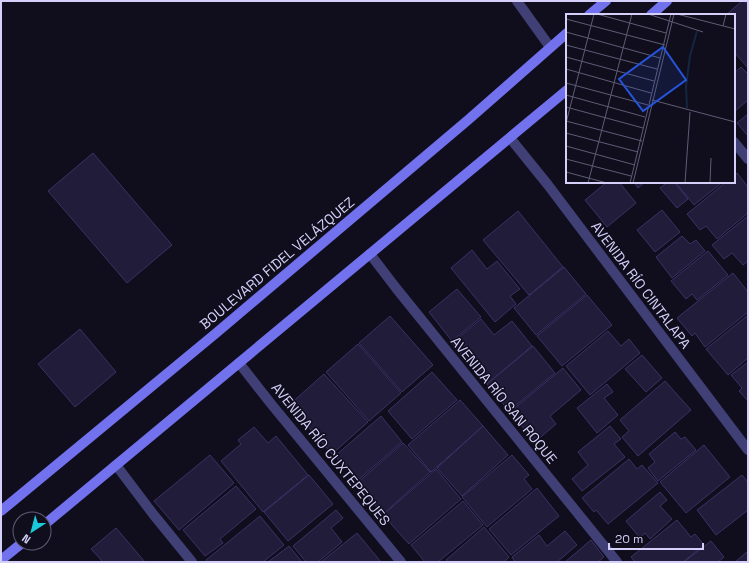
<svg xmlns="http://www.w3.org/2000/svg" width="749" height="563" font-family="'Space Grotesk',sans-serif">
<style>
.building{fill:#221c3b;stroke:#3b3165}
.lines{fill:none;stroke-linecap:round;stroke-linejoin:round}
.minor{stroke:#403f76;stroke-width:10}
.tertiary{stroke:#403f76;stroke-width:10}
.secondary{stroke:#7372ee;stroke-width:10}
.labels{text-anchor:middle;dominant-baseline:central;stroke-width:3;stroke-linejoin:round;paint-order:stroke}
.street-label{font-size:14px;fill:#d4d0f9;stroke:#100e1d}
.inset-river{fill:none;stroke:#142641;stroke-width:2}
.inset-road{fill:none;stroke:#5e5c75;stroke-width:1}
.view{fill:#2654da;fill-opacity:0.15;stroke:#2654da;stroke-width:2}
.inset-edge{fill:none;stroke:#d4d0f9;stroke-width:2}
</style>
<rect width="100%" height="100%" fill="#100e1d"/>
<g class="building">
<polygon points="742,1 745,1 748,5 748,68 734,52 734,15 726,15"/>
<polygon points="741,67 748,74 748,100 734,112 734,73"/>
<polygon points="748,114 748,136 737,123"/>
<polygon points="93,153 172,245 127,283 48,191"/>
<polygon points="737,173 748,187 748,213 717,239 706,226 700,230 687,214 726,182 734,182 734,176"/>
<polygon points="607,182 619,182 636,203 607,227 585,200"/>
<polygon points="634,182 645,182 638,188"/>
<polygon points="668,182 674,182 688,199 677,208 660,188"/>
<polygon points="678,182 723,182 694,205 676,183"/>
<polygon points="662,210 680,232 655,252 637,230"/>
<polygon points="518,211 563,267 529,295 483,240"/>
<polygon points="748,216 748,261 743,265 732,253 724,259 712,245"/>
<polygon points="682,236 690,244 696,240 705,251 672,278 656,257"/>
<polygon points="472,250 487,269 497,261 520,289 510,296 516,304 495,322 451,268"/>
<polygon points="708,251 728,275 697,300 692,294 686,299 671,281"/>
<polygon points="564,267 586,294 536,335 514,308"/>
<polygon points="733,273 748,292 748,312 705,347 695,333 692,336 677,318"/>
<polygon points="457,289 481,317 452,341 429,312"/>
<polygon points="587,295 612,325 562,366 537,336"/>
<polygon points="748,315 748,358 728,375 706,349"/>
<polygon points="390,316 433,365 402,392 359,343"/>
<polygon points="481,319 494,335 512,321 532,346 487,384 452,343"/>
<polygon points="80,329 116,372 75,407 38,364"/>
<polygon points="608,331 621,346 629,339 640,353 590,395 566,366"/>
<polygon points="358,344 401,393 369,421 326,372"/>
<polygon points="533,346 555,373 509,411 487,384"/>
<polygon points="642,355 662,378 646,392 625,369"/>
<polygon points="748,362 748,401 739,391 742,388 731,375"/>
<polygon points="563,368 581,390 550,416 556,424 535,442 510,412"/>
<polygon points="432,372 457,400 412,439 388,411"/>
<polygon points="324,374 368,422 332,454 289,405"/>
<polygon points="665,381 691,410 638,456 622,437 629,431 620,420"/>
<polygon points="607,384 613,392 604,398 618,415 597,433 577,408"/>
<polygon points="460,400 483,426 431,472 408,445"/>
<polygon points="381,416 402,442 357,481 335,456"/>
<polygon points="483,426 508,455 462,496 437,468"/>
<polygon points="610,426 621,439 614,444 625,457 582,491 572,479 588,465 578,452"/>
<polygon points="254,427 268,443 276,436 308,475 263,512 221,461 241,444 238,440"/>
<polygon points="675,432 681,439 685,437 696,450 658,481 648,468 655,462 649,454"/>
<polygon points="403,443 430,472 383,514 356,484"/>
<polygon points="704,445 730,477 686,513 660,482"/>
<polygon points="210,455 234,483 179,530 154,501"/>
<polygon points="512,455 529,475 524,479 532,489 487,527 462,497"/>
<polygon points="629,459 637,469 642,465 658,483 608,524 596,510 594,512 582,498"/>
<polygon points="436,469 461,499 409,544 383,515"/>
<polygon points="309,475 333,504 288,541 264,512"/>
<polygon points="742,475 748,482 748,510 716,535 697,510"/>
<polygon points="236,486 256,509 220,539 223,543 205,556 183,530"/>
<polygon points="537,488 559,516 511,555 489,529"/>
<polygon points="660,492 667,500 660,506 672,519 650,539 645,533 640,538 626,521"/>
<polygon points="463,501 483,525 438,562 425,562 411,545"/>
<polygon points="336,510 343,518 331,528 342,542 318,562 306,562 293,546"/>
<polygon points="260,516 284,545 263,562 207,562 206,560"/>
<polygon points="677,520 691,537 695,534 704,545 683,562 635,562 631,557"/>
<polygon points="484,527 509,557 504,562 448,562 446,560"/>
<polygon points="116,528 133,548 145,562 103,562 91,549"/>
<polygon points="565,531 577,545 557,562 515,562 512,557 539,535 547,546"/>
<polygon points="357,533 381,562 321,562"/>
<polygon points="591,540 604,557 598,562 565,562"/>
<polygon points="711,541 724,557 718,562 684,562"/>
<polygon points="289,546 302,562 268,562"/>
<polygon points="748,551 748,562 735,562"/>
</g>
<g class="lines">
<g class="minor">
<polyline points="510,138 548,185 748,450"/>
<polyline points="734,142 748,159"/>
<polyline points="370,254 396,288 617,562"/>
<polyline points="239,363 272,405 401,562"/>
<polyline points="116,465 153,514 192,562"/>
</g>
<polyline class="tertiary" points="517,1 550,47"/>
<g class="secondary">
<polyline points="589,15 606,1"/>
<polyline points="651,15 667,1"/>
<polyline points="1,511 215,334 468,120 567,33"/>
<polyline points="44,525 567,90"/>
<polyline points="1,560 22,543"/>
</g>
</g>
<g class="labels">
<g class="street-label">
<text transform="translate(277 263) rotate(-40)">BOULEVARD FIDEL VELÁZQUEZ</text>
<text transform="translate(641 285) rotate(53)">AVENIDA RÍO CINTALAPA</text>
<text transform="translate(504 400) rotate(51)">AVENIDA RÍO SAN ROQUE</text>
<text transform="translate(331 454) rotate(51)">AVENIDA RÍO CUXTEPEQUES</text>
</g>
</g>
<g transform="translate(566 14)">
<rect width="169" height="169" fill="#100e1d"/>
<path class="inset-river" d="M 121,94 L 120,72 L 124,42 L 131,17"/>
<path class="inset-road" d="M 31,0 L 100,19M 82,0 L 137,18M 111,0 L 169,15M 0,5 L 99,31M 157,12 L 160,0M 0,18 L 94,44M 0,31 L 91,55M 0,43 L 88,67M 0,55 L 85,79M 0,69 L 82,91M 0,81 L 79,103M 86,86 L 169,108M 0,93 L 77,114M 0,107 L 76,127M 0,109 L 28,0M 0,119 L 72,138M 0,132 L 69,151M 0,145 L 65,162M 0,158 L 41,169M 22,169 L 66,0M 64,169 L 105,0M 67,169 L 108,0M 119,169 L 124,98M 144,169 L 145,144"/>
<path class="view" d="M 97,33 L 120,66 L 77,97 L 53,65 Z"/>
<rect width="169" height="169" class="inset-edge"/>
</g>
<rect width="749" height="563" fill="none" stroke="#d4d0f9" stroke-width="4"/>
<g transform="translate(32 531) rotate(216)"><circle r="19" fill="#100e1d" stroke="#5e5c75"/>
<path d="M0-3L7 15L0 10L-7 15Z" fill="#1bcada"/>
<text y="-6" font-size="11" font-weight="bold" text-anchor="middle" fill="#d4d0f9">N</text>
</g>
<path d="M609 543v6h94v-6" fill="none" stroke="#d4d0f9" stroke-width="2"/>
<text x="615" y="543" font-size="12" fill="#d4d0f9" stroke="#100e1d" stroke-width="3" paint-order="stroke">20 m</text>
</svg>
